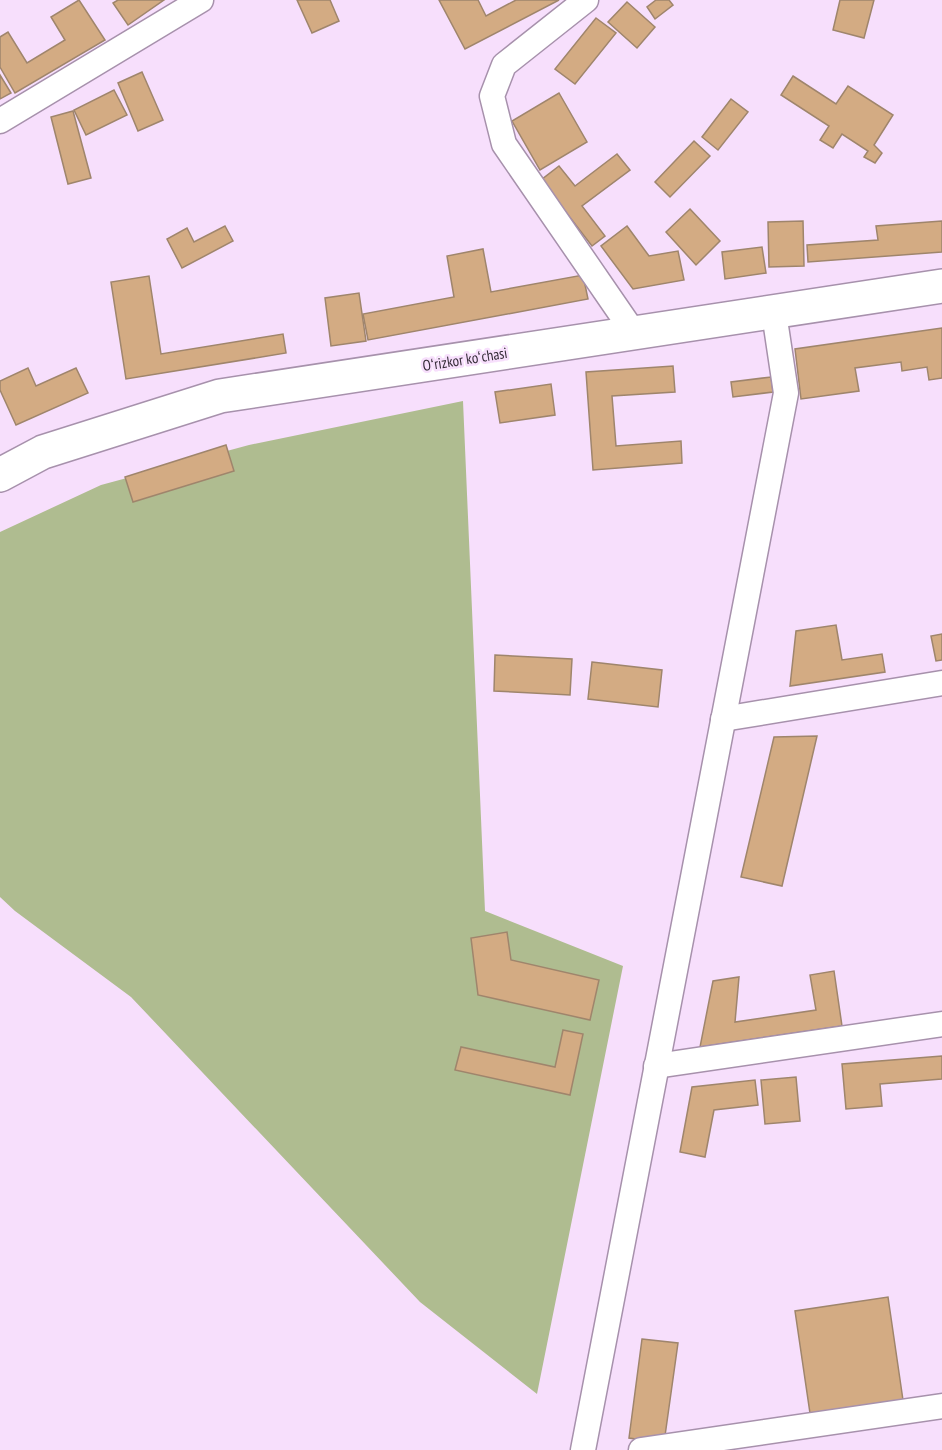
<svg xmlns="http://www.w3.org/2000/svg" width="942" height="1450" font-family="'PT Sans Narrow',sans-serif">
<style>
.green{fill:#afbc90}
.building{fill:#d3ab83;stroke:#9f856c;stroke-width:1.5}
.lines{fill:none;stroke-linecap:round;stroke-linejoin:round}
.street-casing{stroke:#a791ac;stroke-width:27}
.secondary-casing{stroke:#a791ac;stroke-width:36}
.street{stroke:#fff;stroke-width:24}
.secondary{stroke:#fff;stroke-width:33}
.labels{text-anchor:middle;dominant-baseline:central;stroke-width:5;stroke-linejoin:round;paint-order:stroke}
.street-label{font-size:15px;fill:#342b37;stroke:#f7dffc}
</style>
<rect width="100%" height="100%" fill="#f7dffc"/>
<polygon class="green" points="463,401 485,911 623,966 537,1394 420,1302 131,997 15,911 0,897 0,532 101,485 249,445"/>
<g class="building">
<polygon points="79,0 105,40 15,93 0,67 0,37 8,32 27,63 65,40 51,17"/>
<polygon points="118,0 164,0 128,25 113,3"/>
<polygon points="297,0 330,0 339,21 312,33"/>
<polygon points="439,0 478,0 486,16 516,0 559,0 465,49"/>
<polygon points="656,0 669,0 673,5 655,19 647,7"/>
<polygon points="840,0 874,0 864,38 833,30"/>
<polygon points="627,2 655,27 637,48 608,22"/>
<polygon points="596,18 616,33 575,84 555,69"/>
<polygon points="142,72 163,120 138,131 118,83"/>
<polygon points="0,75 11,93 0,99"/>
<polygon points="793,76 836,104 848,86 893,115 874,145 882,153 875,163 864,157 868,151 842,134 833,148 820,140 829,126 781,95"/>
<polygon points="114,90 127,115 86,135 74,110"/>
<polygon points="559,93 587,142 540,170 512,121"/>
<polygon points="731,99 748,112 718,150 702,137"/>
<polygon points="73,111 91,178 68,184 51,117"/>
<polygon points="694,141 710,156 670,197 655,182"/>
<polygon points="617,154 630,170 582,206 605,236 592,246 541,180 559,166 575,186"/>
<polygon points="690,209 720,241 696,265 666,232"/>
<polygon points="803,221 804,266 769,267 768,222"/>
<polygon points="942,221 942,252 808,262 807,245 878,240 876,226"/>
<polygon points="225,226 233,241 182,268 167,239 187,228 194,242"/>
<polygon points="627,226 649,256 678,251 684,280 633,289 601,246"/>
<polygon points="762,247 766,273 725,279 722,252"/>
<polygon points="483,249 491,292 583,275 588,299 368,340 363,314 454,297 447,256"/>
<polygon points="149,276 161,354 283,334 286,353 126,379 111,282"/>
<polygon points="359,293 366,341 331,346 325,298"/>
<polygon points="942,328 942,378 929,380 927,367 902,371 901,362 855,368 859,391 801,399 795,349"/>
<polygon points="673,366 675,392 612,396 616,446 681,441 682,463 593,470 586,372"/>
<polygon points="28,368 36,386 76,368 88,393 16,425 0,390 0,381"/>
<polygon points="771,377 773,392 733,397 731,382"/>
<polygon points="551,384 555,415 500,423 495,392"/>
<polygon points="226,445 234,471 133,502 125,477"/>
<polygon points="836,625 842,660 882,654 885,672 790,686 796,631"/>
<polygon points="942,634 942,660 936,661 931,636"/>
<polygon points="495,655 572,659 570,695 494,691"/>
<polygon points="592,662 662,670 658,707 588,699"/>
<polygon points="817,736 782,886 741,877 774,737"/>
<polygon points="507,932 511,960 599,980 590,1020 478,995 471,938"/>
<polygon points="834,971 842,1026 700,1047 713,981 739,977 735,1022 816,1010 810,975"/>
<polygon points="563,1030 583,1034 570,1095 455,1070 461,1047 555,1067"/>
<polygon points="942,1056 942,1079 880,1084 882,1106 846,1109 842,1064"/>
<polygon points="796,1077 800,1121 765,1124 761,1080"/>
<polygon points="755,1080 758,1105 714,1110 705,1157 680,1152 692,1087"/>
<polygon points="888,1297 904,1407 811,1420 795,1311"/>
<polygon points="642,1339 678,1343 664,1443 629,1438"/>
</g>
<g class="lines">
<defs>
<g id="street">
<polyline points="586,0 504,65 492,96 504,144 634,333"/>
<polyline points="0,121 201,0"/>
<polyline points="723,719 942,683"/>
<polyline points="656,1066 942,1024"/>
<polyline points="583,1450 786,393 774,313"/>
<polyline points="641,1450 942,1406"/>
</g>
<polyline id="secondary" points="0,475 43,452 220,396 942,286"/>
</defs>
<use href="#street" class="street-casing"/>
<use href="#secondary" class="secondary-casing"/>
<use href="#street" class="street"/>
<use href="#secondary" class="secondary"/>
</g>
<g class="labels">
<g class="street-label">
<text transform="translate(465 359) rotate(-9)">Oʻrizkor koʻchasi</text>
</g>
</g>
</svg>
